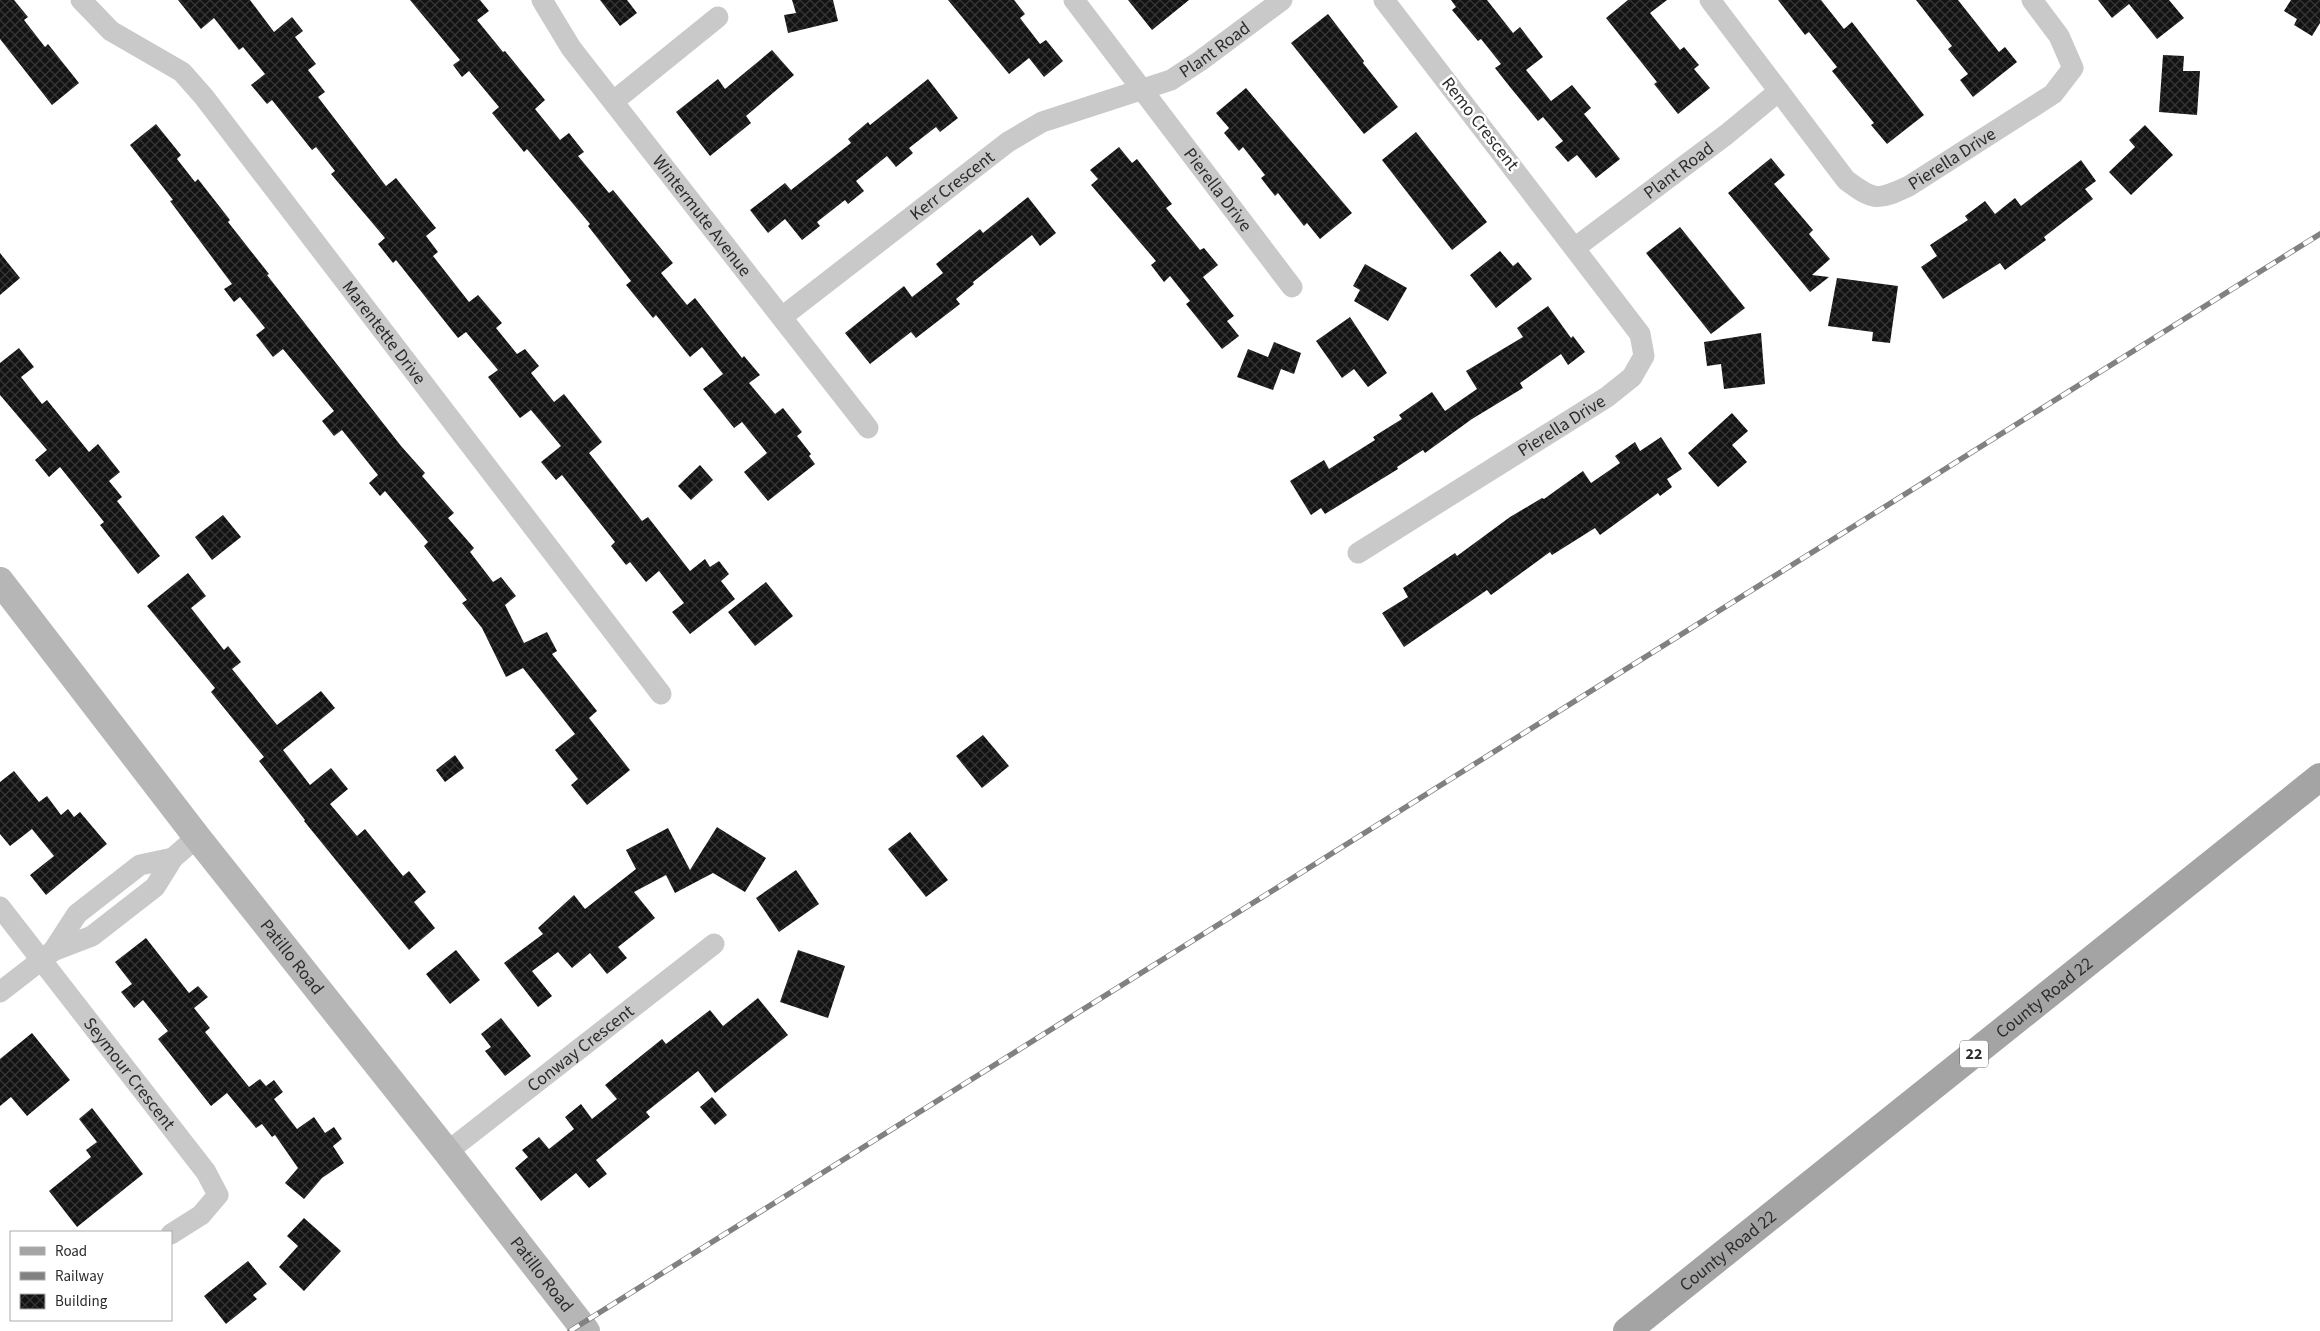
<svg xmlns="http://www.w3.org/2000/svg" width="2320" height="1331" font-family="'Source Sans 3',sans-serif">
<style>
.building{fill:url(#building-cross-hatch)}
.lines{fill:none;stroke-linecap:round;stroke-linejoin:round}
.street{stroke:#c9c9c9;stroke-width:21}
.secondary{stroke:#b6b6b6;stroke-width:28}
.primary{stroke:#a4a4a4;stroke-width:28}
.rail-casing{stroke:#818181;stroke-width:5.5}
.rail{stroke:#fff;stroke-width:4;stroke-dasharray:11;stroke-linecap:butt}
.labels{text-anchor:middle;dominant-baseline:central;stroke-width:5;stroke-linejoin:round;paint-order:stroke}
.shield{fill:#fff;stroke:#6b6b6b;stroke-width:1}
.shield-label{font-size:16px;font-weight:bold;fill:#2c2c2c}
.street-label{font-size:18px;fill:#2c2c2c;stroke:#fff}
</style>
<defs>
<pattern id="building-cross-hatch" width="8" height="8" patternUnits="userSpaceOnUse" patternTransform="scale(1.25)"><rect width="8" height="8" fill="#131313"/><path d="M0 0l8 8M0 8l8-8" fill="none" stroke="#363636"/></pattern>
</defs>
<rect width="100%" height="100%" fill="#fff"/>
<g class="building">
<polygon points="0,0 14,0 28,17 24,20 45,47 48,44 79,83 52,105 0,39"/>
<polygon points="178,0 250,0 274,32 292,17 303,31 295,37 316,64 308,70 325,92 318,97 386,186 396,178 436,228 426,236 438,252 433,256 469,302 478,295 502,323 496,328 517,354 525,349 539,366 531,373 554,402 564,394 602,442 589,453 642,521 648,517 690,571 705,559 710,567 719,561 729,574 721,581 735,599 690,634 672,612 684,603 659,571 646,582 630,562 626,565 611,546 615,542 562,475 556,480 541,462 561,446 531,410 520,418 488,377 498,370 466,332 458,338 396,260 393,263 378,244 385,238 331,174 335,171 316,147 312,150 272,100 267,104 251,85 265,74 243,47 239,50 214,18 201,29"/>
<polygon points="410,0 480,0 489,11 477,20 503,52 505,51 545,100 535,109 560,140 569,133 584,152 578,156 609,193 613,190 673,263 661,273 687,305 695,298 742,358 744,356 760,375 749,383 775,414 783,408 802,432 797,436 811,454 809,456 815,464 768,501 744,472 767,453 742,422 734,428 703,389 723,374 702,347 690,357 656,315 653,318 626,285 631,281 588,226 590,224 527,149 524,152 492,113 499,107 469,71 462,77 453,65 460,60"/>
<polygon points="600,0 627,0 637,13 620,26"/>
<polygon points="792,0 833,0 838,21 788,33 784,15 796,13"/>
<polygon points="948,0 1014,0 1025,14 1020,18 1040,44 1046,40 1063,61 1044,77 1029,58 1009,74"/>
<polygon points="1128,0 1189,0 1152,30"/>
<polygon points="1451,0 1487,0 1513,33 1520,27 1543,57 1526,70 1551,101 1572,85 1591,108 1584,114 1620,159 1596,178 1577,155 1568,162 1555,147 1563,141 1543,117 1538,121 1510,87 1495,68 1501,64 1481,39 1478,41 1452,10 1456,7"/>
<polygon points="1628,0 1667,0 1650,13 1680,50 1684,47 1699,65 1694,69 1710,88 1678,114 1654,84 1657,82 1606,18"/>
<polygon points="1778,0 1821,0 1844,29 1852,22 1924,115 1887,144 1871,125 1874,123 1832,71 1837,67 1809,32 1805,35"/>
<polygon points="1916,0 1958,0 1999,52 2005,47 2017,62 1973,97 1960,80 1968,74 1948,49 1952,46"/>
<polygon points="2098,0 2169,0 2184,18 2157,39 2129,4 2112,18"/>
<polygon points="2291,0 2320,0 2320,23 2312,36 2294,25 2297,19 2284,11"/>
<polygon points="1328,14 1364,61 1363,63 1398,107 1364,134 1291,43"/>
<polygon points="772,50 794,75 746,116 751,123 710,156 676,112 718,79 725,89"/>
<polygon points="2163,55 2184,56 2183,71 2200,71 2197,115 2159,112"/>
<polygon points="928,79 958,118 940,132 936,127 909,148 913,153 896,167 887,156 856,181 864,191 848,204 845,200 817,222 820,226 802,240 785,219 768,233 750,210 785,183 791,190 851,143 848,139 868,122 870,125"/>
<polygon points="1246,88 1352,213 1320,239 1307,223 1304,226 1278,193 1275,196 1261,178 1265,175 1243,147 1239,151 1224,133 1229,128 1216,113"/>
<polygon points="156,124 181,155 177,159 195,182 198,179 230,220 228,222 269,274 267,275 401,446 425,473 422,476 454,513 448,518 474,548 470,552 493,582 501,577 516,596 505,605 524,643 547,632 557,651 552,654 597,711 589,718 630,770 587,805 571,785 578,779 555,750 575,734 523,668 506,677 482,628 462,603 467,600 424,546 428,542 385,491 380,496 369,483 378,475 342,430 334,436 322,421 334,411 283,349 273,357 256,335 265,328 240,297 234,302 224,289 232,284 170,201 173,200 130,145"/>
<polygon points="2145,125 2173,155 2131,195 2109,172 2135,147 2129,140"/>
<polygon points="1416,132 1487,222 1452,250 1382,160"/>
<polygon points="1119,147 1132,163 1137,159 1172,204 1166,208 1200,250 1204,248 1218,265 1203,277 1234,316 1227,321 1239,336 1222,349 1186,304 1190,301 1170,276 1164,282 1151,265 1156,261 1091,185 1098,179 1090,170"/>
<polygon points="1771,158 1785,175 1774,184 1813,230 1809,234 1830,259 1812,275 1829,277 1810,292 1728,193"/>
<polygon points="2081,160 2096,181 2085,189 2093,199 2044,237 2046,240 2005,270 2000,263 1943,299 1921,267 1937,256 1930,245 1968,220 1965,216 1985,201 1995,214 2015,198 2021,206"/>
<polygon points="1028,197 1056,233 1040,246 1032,235 973,282 974,284 956,299 960,304 916,338 911,332 870,364 845,333 904,286 912,297 943,273 936,264 980,229 983,233"/>
<polygon points="1680,227 1745,308 1711,334 1646,253"/>
<polygon points="1500,251 1513,266 1518,262 1532,279 1496,308 1470,275"/>
<polygon points="0,253 20,278 0,295"/>
<polygon points="1365,264 1407,288 1388,321 1354,301 1360,290 1353,286"/>
<polygon points="1837,278 1898,286 1890,343 1872,341 1873,332 1828,326"/>
<polygon points="1548,306 1571,338 1573,336 1585,352 1568,365 1561,354 1520,383 1523,388 1472,419 1425,453 1423,450 1397,467 1398,469 1325,514 1321,508 1311,515 1290,481 1324,460 1329,469 1375,440 1373,437 1402,419 1399,415 1432,392 1445,411 1477,389 1466,371 1523,337 1517,328"/>
<polygon points="1350,317 1387,373 1368,387 1354,369 1342,378 1316,341"/>
<polygon points="1761,333 1765,384 1724,389 1721,364 1707,366 1704,342"/>
<polygon points="1274,342 1301,353 1294,374 1281,369 1273,390 1237,377 1248,349 1268,357"/>
<polygon points="19,348 34,367 21,377 42,404 47,400 89,452 98,444 120,472 109,481 122,497 117,501 160,556 138,574 100,525 104,522 60,467 49,477 35,460 47,450 0,395 0,363"/>
<polygon points="1732,413 1748,431 1732,445 1747,462 1718,487 1688,453"/>
<polygon points="1661,437 1682,469 1667,479 1672,487 1660,496 1658,493 1600,535 1595,528 1552,555 1550,552 1491,595 1487,590 1404,647 1382,613 1408,597 1403,588 1455,553 1457,556 1510,517 1542,498 1544,499 1583,471 1591,483 1620,463 1615,456 1635,442 1640,451"/>
<polygon points="700,465 713,480 691,500 678,486"/>
<polygon points="223,515 241,537 212,560 195,537"/>
<polygon points="188,573 206,596 191,608 224,650 228,646 241,662 232,669 277,725 321,691 335,708 283,750 310,785 331,768 348,789 330,804 357,836 365,829 403,876 409,871 426,892 414,902 435,928 409,950 304,821 305,820 259,761 264,757 211,692 215,688 147,606"/>
<polygon points="766,582 793,616 755,646 728,612"/>
<polygon points="983,735 1009,766 982,788 956,756"/>
<polygon points="455,755 464,768 445,782 436,770"/>
<polygon points="14,771 39,802 47,796 61,815 68,809 74,817 80,812 107,844 46,895 30,875 54,856 32,829 10,846 0,834 0,782"/>
<polygon points="717,827 766,858 745,892 713,873 675,893 666,875 634,892 655,918 618,947 627,958 607,974 590,953 572,968 558,952 532,971 552,996 538,1007 504,963 543,934 538,928 574,895 585,909 636,869 626,850 668,828 690,870"/>
<polygon points="910,832 948,880 926,897 888,849"/>
<polygon points="796,870 819,904 779,932 756,898"/>
<polygon points="146,938 189,993 198,986 208,997 194,1008 210,1028 205,1032 249,1087 260,1079 266,1086 274,1080 283,1092 274,1099 297,1129 314,1117 325,1133 334,1127 342,1139 333,1146 344,1163 322,1178 304,1199 285,1183 298,1168 275,1135 272,1137 262,1124 256,1128 227,1093 211,1106 158,1039 168,1031 143,1000 134,1008 121,992 132,984 115,962"/>
<polygon points="456,950 480,980 450,1004 426,974"/>
<polygon points="798,950 845,966 828,1018 780,1002"/>
<polygon points="758,998 788,1035 715,1093 698,1071 646,1112 650,1117 596,1160 607,1174 589,1188 576,1173 541,1201 515,1168 528,1157 522,1150 539,1137 549,1149 574,1129 565,1117 581,1104 592,1119 617,1099 605,1085 662,1039 666,1044 710,1010 723,1026"/>
<polygon points="501,1018 531,1056 505,1076 485,1051 491,1047 481,1034"/>
<polygon points="32,1033 70,1080 27,1116 11,1097 0,1106 0,1059"/>
<polygon points="712,1097 727,1115 715,1125 700,1107"/>
<polygon points="92,1108 143,1174 77,1227 49,1191 91,1157 86,1150 97,1142 79,1119"/>
<polygon points="304,1218 341,1251 304,1291 279,1267 298,1246 287,1236"/>
<polygon points="248,1261 267,1284 253,1295 257,1299 226,1324 204,1296"/>
</g>
<g class="lines">
<g class="street">
<path id="s1" d="M 81,0 L 111,31 L 182,72 L 204,97 L 661,694"/>
<path id="s2" d="M 542,0 L 571,48 L 868,428"/>
<path id="s3" d="M 1074,0 L 1292,287"/>
<path id="s4" d="M 1710,0 L 1846,180 C 1874,201 1877,201 1909,186 L 2053,94 L 2073,68 L 2059,36 L 2032,0"/>
<polyline points="614,101 718,17"/>
<path id="s5" d="M 1576,247 L 1727,134 L 1779,91"/>
<path id="s6" d="M 782,317 L 1008,142 L 1042,122 L 1171,80 L 1200,61 L 1282,0"/>
<path id="s7" d="M 1358,553 L 1607,397 L 1632,377 L 1644,356 L 1640,334 L 1384,0"/>
<path id="s8" d="M 0,907 L 206,1172 L 218,1195 L 201,1215 L 171,1234"/>
<polyline points="53,951 77,914 140,865 173,858"/>
<polyline points="0,992 53,951 92,936 155,887 173,858 197,837"/>
<path id="s9" d="M 447,1152 L 714,944"/>
</g>
<path class="secondary" id="s10" d="M 0,581 L 197,837 L 447,1152 L 586,1331"/>
<path class="primary" id="s11" d="M 1627,1331 L 2320,777"/>
<defs>
<polyline id="rail" points="570,1331 2320,234"/>
</defs>
<use href="#rail" class="rail-casing"/>
<use href="#rail" class="rail"/>
</g>
<g class="labels">
<rect class="shield" x="1960" y="1040.5" width="28" height="27" rx="4"/>
<g class="shield-label">
<text x="1974" y="1054">22</text>
</g>
<g class="street-label">
<text stroke="none"><textPath href="#s6" startOffset="514">Plant Road</textPath></text>
<text transform="translate(1480 124) rotate(52)">Remo Crescent</text>
<text stroke="none"><textPath href="#s4" startOffset="346">Pierella Drive</textPath></text>
<text stroke="none"><textPath href="#s5" startOffset="128">Plant Road</textPath></text>
<text stroke="none"><textPath href="#s6" startOffset="215">Kerr Crescent</textPath></text>
<text stroke="none"><textPath href="#s3" startOffset="238">Pierella Drive</textPath></text>
<text stroke="none"><textPath href="#s2" startOffset="269">Wintermute Avenue</textPath></text>
<text stroke="none"><textPath href="#s1" startOffset="455">Marentette Drive</textPath></text>
<text stroke="none"><textPath href="#s7" startOffset="240">Pierella Drive</textPath></text>
<text stroke="none"><textPath href="#s10" startOffset="476">Patillo Road</textPath></text>
<text stroke="none"><textPath href="#s11" startOffset="534">County Road 22</textPath></text>
<text stroke="none"><textPath href="#s9" startOffset="169">Conway Crescent</textPath></text>
<text stroke="none"><textPath href="#s8" startOffset="211">Seymour Crescent</textPath></text>
<text stroke="none"><textPath href="#s11" startOffset="129">County Road 22</textPath></text>
<text stroke="none"><textPath href="#s10" startOffset="880">Patillo Road</textPath></text>
</g>
</g>
<rect x="10" y="1231" width="162" height="90" fill="#ffffff" stroke="#ababab"/>
<rect x="20" y="1247" width="25" height="8" fill="#a4a4a4" stroke="#ababab"/>
<text x="55" y="1256" font-size="15" fill="#2c2c2c">Road</text>
<rect x="20" y="1272" width="25" height="8" fill="#818181" stroke="#ababab"/>
<text x="55" y="1281" font-size="15" fill="#2c2c2c">Railway</text>
<rect x="20" y="1294" width="25" height="15" fill="url(#building-cross-hatch)" stroke="#ababab"/>
<text x="55" y="1306" font-size="15" fill="#2c2c2c">Building</text>
</svg>
